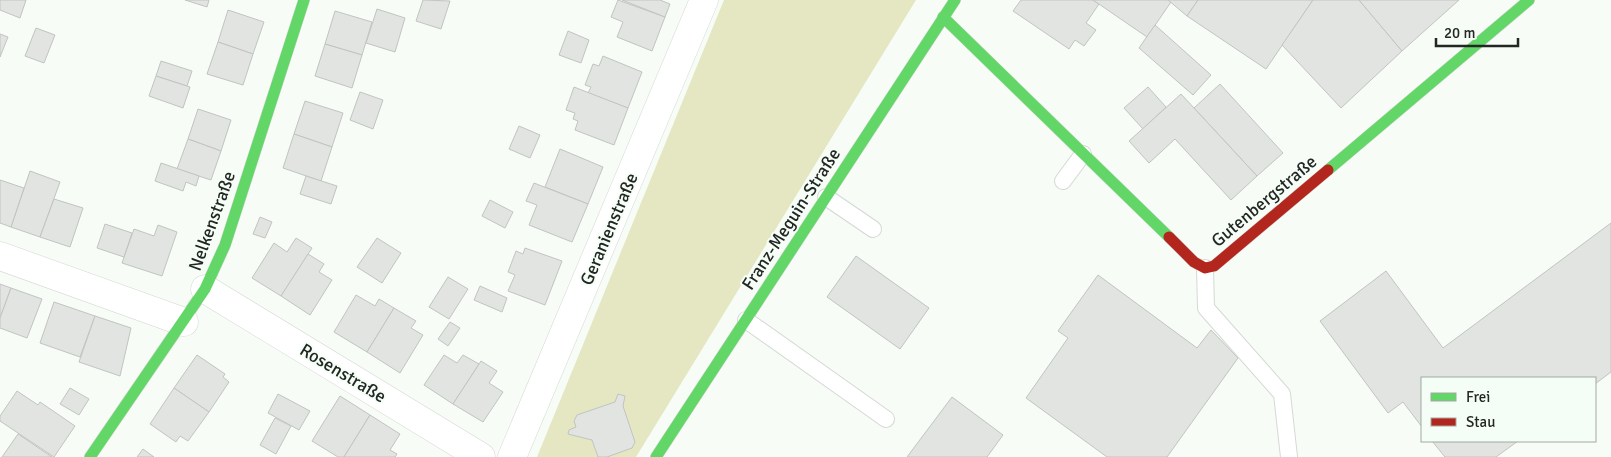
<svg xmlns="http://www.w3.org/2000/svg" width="1611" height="457" font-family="Signika,sans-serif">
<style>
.green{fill:#e4e7c2}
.building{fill:#e1e4e0;stroke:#c1c4c1}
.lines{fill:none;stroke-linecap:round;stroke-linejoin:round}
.lane-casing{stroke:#d5d9d5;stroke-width:18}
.street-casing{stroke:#d5d9d5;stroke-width:29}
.fast-casing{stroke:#d5d9d5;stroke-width:12}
.jam-casing{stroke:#d5d9d5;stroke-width:12}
.lane{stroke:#fefffe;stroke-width:16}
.street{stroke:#fefffe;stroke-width:28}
.fast{stroke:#63d668;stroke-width:11}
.jam{stroke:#b3261e;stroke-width:11}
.labels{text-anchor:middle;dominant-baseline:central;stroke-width:4;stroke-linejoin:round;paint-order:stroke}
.street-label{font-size:18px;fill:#232623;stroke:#f5fef6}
</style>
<rect width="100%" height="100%" fill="#f7fcf7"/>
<polygon class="green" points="724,0 916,0 636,457 537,457"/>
<g class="building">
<polygon points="0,0 26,0 20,18 0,10"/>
<polygon points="185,0 209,0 207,7"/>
<polygon points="423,0 450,1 441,29 416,21"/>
<polygon points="618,0 665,17 652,51 617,37 623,22 611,17"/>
<polygon points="622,0 660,0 670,4 665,17"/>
<polygon points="1021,0 1093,0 1099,4 1086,23 1096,30 1084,46 1075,40 1069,49 1013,11"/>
<polygon points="1093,0 1168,0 1171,2 1147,37"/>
<polygon points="1168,0 1198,0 1187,16"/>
<polygon points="1198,0 1313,0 1266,69 1187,16"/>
<polygon points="1313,0 1359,0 1402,51 1341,108 1282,45"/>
<polygon points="1359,0 1459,0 1402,51"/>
<polygon points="377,9 405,18 395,52 366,43"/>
<polygon points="228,10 264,22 253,54 218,42"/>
<polygon points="335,11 372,22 362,55 325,44"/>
<polygon points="1155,25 1211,75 1193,95 1139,48"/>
<polygon points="36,28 55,35 44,63 25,56"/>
<polygon points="568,31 589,40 581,63 559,55"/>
<polygon points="0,34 8,37 0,57"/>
<polygon points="218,42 253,54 243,85 207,74"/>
<polygon points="325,44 362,55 352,88 315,76"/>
<polygon points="603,56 642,72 628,108 588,93 591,87 585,85 593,64 599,66"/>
<polygon points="161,61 192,71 187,86 156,76"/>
<polygon points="156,76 190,87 183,108 149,96"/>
<polygon points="1220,84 1283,153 1257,176 1194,108"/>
<polygon points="574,87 628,108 614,145 575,130 578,121 573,119 575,113 566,110"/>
<polygon points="1148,87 1166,107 1143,129 1124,108"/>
<polygon points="360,92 383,100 373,129 350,120"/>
<polygon points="1181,94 1257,176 1231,200 1175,139 1149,163 1129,141"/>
<polygon points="305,101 343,113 332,147 294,134"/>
<polygon points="198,109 231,120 221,151 188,139"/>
<polygon points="519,126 540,135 530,158 509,149"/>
<polygon points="294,134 332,147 321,181 283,168"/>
<polygon points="188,139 221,151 211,180 177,169"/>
<polygon points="560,149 603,167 588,204 545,187"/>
<polygon points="161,163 199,176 196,186 186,182 183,191 155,181"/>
<polygon points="30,171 60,182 40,237 11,227"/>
<polygon points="306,176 337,186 331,204 300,194"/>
<polygon points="0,180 24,188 11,227 0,223"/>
<polygon points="534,183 588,204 572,242 529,225 537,205 526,201"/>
<polygon points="54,199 83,208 70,247 40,237"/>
<polygon points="490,200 513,212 505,228 482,216"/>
<polygon points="260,217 272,222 265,238 253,234"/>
<polygon points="1611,223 1611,372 1595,384 1595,378 1422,378 1422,427 1403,402 1388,413 1320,321 1386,271 1443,348"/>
<polygon points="105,224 132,233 124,257 97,248"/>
<polygon points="158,225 177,232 162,276 122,263 134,229 154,236"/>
<polygon points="296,238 312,248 281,296 252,278 274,243 287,252"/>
<polygon points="377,238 401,253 382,283 357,267"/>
<polygon points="525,248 562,261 545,305 508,291 515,275 508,272 516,251 523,254"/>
<polygon points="308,254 324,264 319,272 332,280 310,315 281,296"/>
<polygon points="856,256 929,308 900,349 827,297"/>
<polygon points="1098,275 1197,348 1211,330 1238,358 1167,457 1107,457 1026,398 1068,338 1058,331"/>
<polygon points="448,277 468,289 449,319 429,307"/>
<polygon points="0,284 11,288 0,318"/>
<polygon points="480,286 507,298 502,312 474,300"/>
<polygon points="11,288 42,299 27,338 0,328 0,318"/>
<polygon points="356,295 375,306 379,299 394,308 367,352 334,332"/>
<polygon points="54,302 95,316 80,357 40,343"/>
<polygon points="394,308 416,321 411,328 423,335 400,373 367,352"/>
<polygon points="95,316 131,328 120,376 79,362"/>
<polygon points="450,322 460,328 448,346 438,339"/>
<polygon points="197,355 225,374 223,377 229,382 209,412 174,388"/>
<polygon points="444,355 457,363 463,355 479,364 453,404 424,385"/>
<polygon points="481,361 497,371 489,383 503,392 483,422 453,404"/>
<polygon points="70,388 89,399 79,415 60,404"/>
<polygon points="174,388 209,412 188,441 180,436 176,442 150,424"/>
<polygon points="17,391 38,405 40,402 75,426 54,457 0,421 0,416"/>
<polygon points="278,394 310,411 299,430 268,413"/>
<polygon points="618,394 625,396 623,406 635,442 632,448 607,457 598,457 592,440 568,434 569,430 576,427 574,421 577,415 615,402"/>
<polygon points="340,396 370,415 344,457 338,457 312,441"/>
<polygon points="952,397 1003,435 987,457 907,457"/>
<polygon points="370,415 400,434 390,450 397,454 395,457 344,457"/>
<polygon points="275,418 291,426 276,454 260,445"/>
<polygon points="18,434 52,457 2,457"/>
<polygon points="1432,441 1518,441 1496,457 1445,457"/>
<polygon points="143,449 154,457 137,457"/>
</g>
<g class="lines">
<defs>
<g id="lane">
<polyline points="1063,181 1083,154"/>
<polyline points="826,197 873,229"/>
<polyline points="1205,268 1206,308 1282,394 1289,457"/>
<polyline points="746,320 886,419"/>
</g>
<g id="street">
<polyline points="0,256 184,322"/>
<polyline points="205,289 481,457"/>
<polyline points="512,457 704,0"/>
</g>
<g id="fast">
<polyline points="943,17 1169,237"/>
<polyline points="1328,170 1529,0"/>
<polyline points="90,457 205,289 225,245 304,0"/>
<polyline points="656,457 955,0"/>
</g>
<polyline id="jam" points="1169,237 1194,262 1205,268 1214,266 1328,170"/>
</defs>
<use href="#lane" class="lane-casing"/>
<use href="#street" class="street-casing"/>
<use href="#fast" class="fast-casing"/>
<use href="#jam" class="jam-casing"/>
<use href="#lane" class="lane"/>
<use href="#street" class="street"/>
<use href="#fast" class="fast"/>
<use href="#jam" class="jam"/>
</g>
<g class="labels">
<g class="street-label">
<text transform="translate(1264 201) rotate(-40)">Gutenbergstraße</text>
<text transform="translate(791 219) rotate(-57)">Franz-Meguin-Straße</text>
<text transform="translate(212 221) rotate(-70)">Nelkenstraße</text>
<text transform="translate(609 229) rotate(-67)">Geranienstraße</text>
<text transform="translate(343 373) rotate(31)">Rosenstraße</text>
</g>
</g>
<rect x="1421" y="377" width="175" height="65" fill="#f5fef6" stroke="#a1a8a2"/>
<rect x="1431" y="393" width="25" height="8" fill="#63d668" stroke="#a1a8a2"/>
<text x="1466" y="402" font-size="15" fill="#232623">Frei</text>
<rect x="1431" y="418" width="25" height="8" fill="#b3261e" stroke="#a1a8a2"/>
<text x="1466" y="427" font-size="15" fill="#232623">Stau</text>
<path d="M1436 38v8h82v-8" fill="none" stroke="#232623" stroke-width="2.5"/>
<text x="1444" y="38" font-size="15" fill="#232623" stroke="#f5fef6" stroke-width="4" paint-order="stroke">20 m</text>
</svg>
